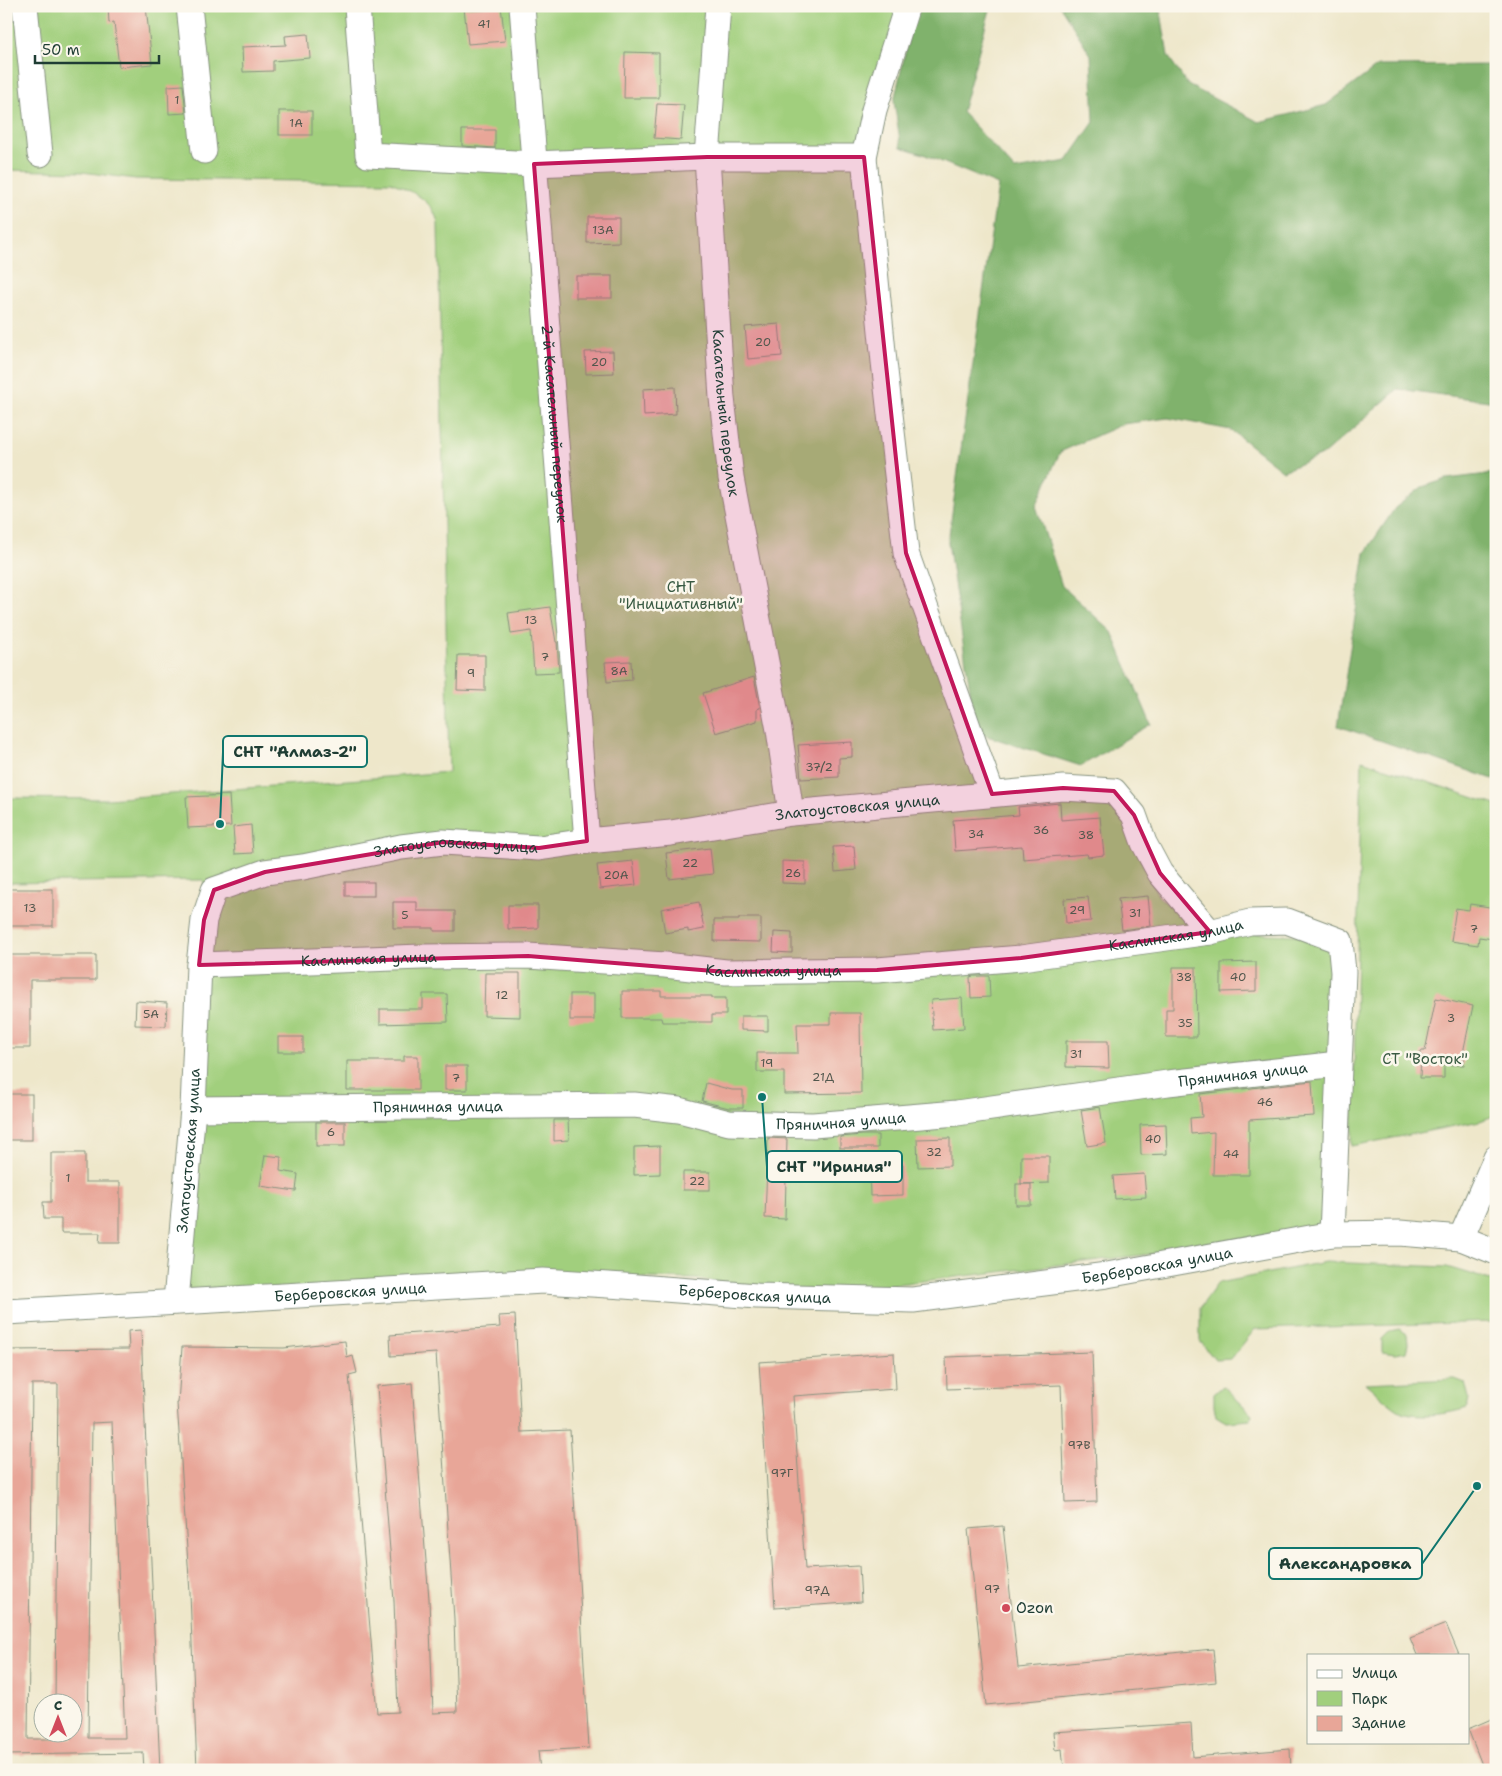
<svg xmlns="http://www.w3.org/2000/svg" width="1502" height="1776" font-family="'Shantell Sans',sans-serif">
<style>
.green{fill:#a1cf7d;stroke:#608658}
.forest{fill:#80b26c;stroke:#507850}
.building{fill:#e8a698;fill-rule:evenodd}
.lines{fill:none;stroke-linecap:round;stroke-linejoin:round}
.minor-casing{stroke:#86927f;stroke-width:27}
.minor{stroke:#fff;stroke-width:25}
.marked{fill:#c2185b;fill-opacity:0.2;stroke:#c2185b;stroke-width:4;stroke-linejoin:round}
.poi-dot{fill:#d1495b;stroke:#fbf7ec;stroke-width:2}
.labels{text-anchor:middle;dominant-baseline:central;stroke-width:5;stroke-linejoin:round;paint-order:stroke}
.number-label{font-size:12px;fill:#51574d}
.street-label{font-size:15px;fill:#1f3d34;stroke:#fbf7ec}
.park-label{font-size:15px;fill:#395a43;stroke:#fbf7ec}
.poi-label{font-size:15px;fill:#1f3d34;stroke:#fbf7ec;text-anchor:start}
.leader{fill:none;stroke:#0f766e;stroke-width:2}
.callout-dot{fill:#0f766e;stroke:#fbf7ec;stroke-width:2}
.callout{fill:#fbf7ec;stroke:#0f766e;stroke-width:2}
.callout-label{font-size:16px;text-anchor:middle;font-weight:bold;fill:#1f3d34}
</style>
<rect width="100%" height="100%" fill="#fbf7ec"/>
<filter id="ink" filterUnits="userSpaceOnUse"><feTurbulence type="fractalNoise" baseFrequency=".02" numOctaves="2"/><feDisplacementMap in="SourceGraphic" scale="10" xChannelSelector="R" yChannelSelector="G"/><feConvolveMatrix kernelMatrix="1 2 1 2 8 2 1 2 1" color-interpolation-filters="sRGB"/></filter>
<filter id="wash" filterUnits="userSpaceOnUse"><feTurbulence type="fractalNoise" baseFrequency=".0096" numOctaves="4" result="noise"/><feDisplacementMap in="SourceGraphic" scale="20" xChannelSelector="R" yChannelSelector="G"/><feGaussianBlur stdDeviation="1.12" result="paint"/><feColorMatrix in="noise" values="0 0 0 0 0 0 0 0 0 0 0 0 0 0 0 0 0 1.4 0 .05"/><feComposite in="paint" operator="in"/></filter>
<g filter="url(#wash)">
<rect width="100%" height="100%" fill="#eee7ca"/>
<g class="green">
<path d="M 6,6 L 913,6 L 879,115 L 874,172 L 912,552 L 998,798 L 1113,796 L 1148,875 L 1159,897 L 1193,925 L 1237,933 L 1326,936 L 1338,962 L 1328,1233 L 813,1294 L 696,1279 L 513,1275 L 181,1296 L 207,915 L 204,880 L 6,883 L 6,798 L 108,799 L 449,772 L 438,224 C 434,200 411,191 391,182 L 136,179 L 82,172 L 6,170 Z"/>
<polygon points="1362,760 1496,805 1496,1115 1480,1121 1352,1146"/>
<polygon points="1325,1262 1447,1267 1496,1282 1496,1322 1255,1329 1231,1359 1215,1360 1200,1341 1200,1308 1218,1283"/>
<polygon points="1399,1329 1407,1334 1408,1344 1406,1352 1395,1354 1382,1352 1382,1339 1390,1331"/>
<path d="M 1455,1379 L 1465,1383 L 1469,1398 L 1467,1408 C 1448,1414 1422,1418 1402,1412 C 1393,1408 1374,1390 1365,1383 Z"/>
<polygon points="1223,1386 1252,1414 1250,1420 1226,1422 1216,1416 1214,1405 1214,1394"/>
</g>
<g class="forest">
<polygon points="916,6 991,6 962,112 1015,170 1067,161 1094,122 1091,55 1060,6 1160,6 1168,56 1188,85 1259,122 1326,105 1378,66 1496,65 1496,402 1398,389 1324,454 1283,471 1231,430 1168,418 1123,424 1060,452 1036,506 1062,586 1112,632 1151,724 1081,766 984,735 977,737 948,542 998,185 923,154 901,147 894,101"/>
<polygon points="1496,473 1496,780 1338,726 1365,553 1395,508 1422,487 1447,479"/>
</g>
<g id="blocks">
<g class="building">
<polygon points="108,6 146,6 152,64 119,67 114,22 109,23"/>
<polygon points="485,6 501,6 505,41 468,44 464,8"/>
<polygon points="308,34 310,58 273,61 273,71 243,72 242,47 286,45 285,36"/>
<polygon points="625,52 659,53 659,98 624,98"/>
<polygon points="183,85 186,113 169,114 168,86"/>
<polygon points="657,104 684,105 681,140 654,138"/>
<rect x="279" y="111" width="33" height="24"/>
<polygon points="462,130 495,130 495,148 462,146"/>
<polygon points="587,217 619,217 619,242 587,243"/>
<rect x="576" y="276" width="36" height="22"/>
<polygon points="779,324 782,356 748,359 745,327"/>
<polygon points="613,351 614,373 586,374 585,352"/>
<polygon points="675,387 676,414 644,416 643,389"/>
<polygon points="550,607 556,642 557,642 559,672 534,673 531,631 511,634 508,613"/>
<polygon points="458,655 485,655 485,691 457,690"/>
<polygon points="631,661 632,680 607,682 605,662"/>
<polygon points="754,677 760,708 757,709 757,721 716,733 703,693"/>
<polygon points="852,742 852,757 839,758 839,777 801,779 798,745"/>
<polygon points="229,795 231,826 188,828 186,797"/>
<polygon points="1060,803 1061,820 1100,817 1104,855 1088,857 1087,854 1023,859 1022,846 955,851 953,820 1019,815 1018,807"/>
<polygon points="251,825 253,853 235,854 233,827"/>
<polygon points="854,846 856,870 835,872 833,847"/>
<polygon points="710,848 713,874 669,879 666,853"/>
<polygon points="633,861 636,885 600,889 597,865"/>
<polygon points="782,861 805,862 805,884 782,883"/>
<rect x="345" y="882" width="29" height="14"/>
<rect x="6" y="889" width="47" height="37"/>
<polygon points="1148,896 1151,926 1122,930 1118,899"/>
<polygon points="1088,897 1091,921 1066,923 1064,899"/>
<polygon points="393,902 417,902 417,911 455,911 455,931 434,931 434,928 393,928"/>
<polygon points="699,902 704,929 688,932 688,929 665,933 661,909"/>
<polygon points="1470,904 1496,908 1493,939 1479,937 1478,945 1451,941 1456,908 1469,910"/>
<polygon points="508,905 538,905 538,928 508,929"/>
<polygon points="739,918 761,918 761,942 714,941 714,920 739,920"/>
<polygon points="774,932 792,933 792,953 773,952"/>
<polygon points="6,955 96,955 96,980 30,980 30,1048 6,1048"/>
<polygon points="1256,962 1256,991 1221,992 1221,963"/>
<polygon points="1173,967 1196,967 1197,1037 1166,1037 1166,1009 1173,1009"/>
<polygon points="485,973 520,973 520,1017 484,1016"/>
<polygon points="973,976 989,976 990,997 971,998 970,977"/>
<polygon points="622,991 661,991 661,996 712,996 712,998 726,998 726,1015 712,1015 712,1022 662,1022 661,1018 622,1018"/>
<polygon points="423,994 447,994 448,1022 380,1024 380,1009 423,1009"/>
<rect x="570" y="994" width="24" height="26"/>
<polygon points="962,998 964,1028 933,1030 931,1000"/>
<polygon points="1436,998 1473,1006 1464,1048 1464,1065 1444,1065 1444,1078 1420,1078 1421,1051 1425,1051"/>
<polygon points="136,1001 167,1003 166,1026 135,1025"/>
<polygon points="831,1013 860,1013 861,1093 784,1094 784,1072 757,1072 757,1053 798,1053 797,1024 831,1024"/>
<polygon points="741,1016 768,1016 768,1031 741,1030"/>
<rect x="278" y="1037" width="25" height="15"/>
<polygon points="1066,1041 1108,1041 1109,1068 1066,1067"/>
<polygon points="404,1056 418,1056 418,1090 347,1090 347,1061 404,1061"/>
<rect x="445" y="1066" width="22" height="24"/>
<polygon points="1312,1081 1314,1116 1249,1120 1249,1175 1213,1175 1214,1132 1191,1134 1190,1118 1202,1117 1200,1094"/>
<polygon points="706,1083 732,1090 743,1090 743,1108 729,1108 702,1101"/>
<rect x="6" y="1094" width="26" height="46"/>
<polygon points="1100,1107 1106,1143 1087,1146 1081,1110"/>
<polygon points="554,1120 568,1120 569,1140 554,1141"/>
<rect x="316" y="1122" width="29" height="24"/>
<polygon points="1166,1124 1167,1154 1141,1155 1140,1125"/>
<polygon points="862,1135 878,1135 878,1148 840,1148 840,1137"/>
<polygon points="768,1138 787,1139 785,1219 765,1218"/>
<polygon points="950,1138 950,1166 918,1167 917,1139"/>
<polygon points="660,1146 660,1174 634,1175 634,1147"/>
<polygon points="51,1153 85,1153 85,1182 120,1182 120,1243 99,1243 100,1233 61,1233 61,1219 44,1219 43,1202 51,1202"/>
<polygon points="265,1155 281,1157 280,1171 298,1174 296,1191 260,1186"/>
<polygon points="1021,1156 1049,1156 1049,1183 1021,1184"/>
<polygon points="903,1164 903,1195 870,1196 869,1165"/>
<rect x="683" y="1172" width="27" height="18"/>
<polygon points="1144,1174 1146,1197 1115,1199 1113,1176"/>
<rect x="1016" y="1184" width="15" height="21"/>
<polygon points="515,1315 521,1432 570,1430 589,1748 538,1751 540,1770 197,1770 190,1593 177,1403 178,1403 182,1347 284,1348 345,1341 347,1358 353,1356 357,1373 349,1375 377,1713 398,1712 394,1601 377,1386 412,1383 429,1599 433,1713 457,1712 454,1619 436,1353 391,1356 390,1335 500,1327 499,1316"/>
<path d="M 141,1330 L 160,1770 L 144,1770 L 143,1753 L 6,1755 L 6,1350 L 129,1349 L 128,1331 ZM 32,1384 L 58,1384 L 55,1704 L 72,1704 L 72,1739 L 28,1739 ZM 112,1422 L 125,1738 L 88,1738 L 92,1423 Z"/>
<polygon points="1092,1352 1097,1502 1065,1503 1061,1385 947,1389 946,1357"/>
<polygon points="894,1353 896,1389 793,1396 805,1569 859,1566 861,1602 775,1608 759,1362"/>
<polygon points="1003,1526 1018,1668 1213,1649 1216,1682 986,1705 968,1529"/>
<polygon points="1446,1624 1459,1655 1417,1655 1410,1638"/>
<polygon points="1496,1717 1496,1770 1484,1770 1468,1729"/>
<polygon points="1191,1723 1193,1757 1290,1749 1291,1770 1064,1770 1062,1749 1055,1750 1053,1732"/>
</g>
</g>
</g>
<g filter="url(#ink)">
<use href="#blocks" fill-opacity="0" stroke="#86927f" stroke-width="1"/>
<g class="lines">
<defs>
<g id="minor">
<polyline points="25,6 40,154"/>
<polyline points="189,6 204,151"/>
<polyline points="357,6 368,155 534,164 707,157 864,157"/>
<path id="s1" d="M 522,6 L 587,841"/>
<path id="s2" d="M 718,6 L 707,157 L 722,398 L 731,478 L 779,730 L 791,813"/>
<polyline points="907,6 874,110 864,157 884,362 906,553 992,794"/>
<path id="s3" d="M 199,965 L 422,957 L 528,956 L 665,965 L 726,972 L 877,970 L 1021,958 L 1210,932 L 1250,922 L 1287,921 L 1340,941 L 1343,972 L 1332,1234"/>
<path id="s4" d="M 193,1109 L 634,1105 L 679,1110 L 729,1123 L 813,1125 L 957,1113 L 1168,1083 L 1338,1064"/>
<polyline points="1461,1238 1496,1158"/>
<path id="s5" d="M 176,1301 L 193,1109 L 199,965 L 204,920 L 214,890 L 265,872 L 303,867 L 401,847 L 443,842 L 539,848 L 587,841 L 671,833 L 791,813 L 1063,788 L 1114,791 L 1134,815 L 1144,843 L 1160,873 L 1210,932"/>
<path id="s6" d="M 6,1312 L 543,1281 L 624,1286 L 757,1296 L 913,1300 L 1107,1275 L 1332,1234 L 1400,1233 L 1461,1238 L 1496,1252"/>
</g>
</defs>
<use href="#minor" class="minor-casing"/>
<use href="#minor" class="minor"/>
</g>
</g>
<path class="marked" d="M 707,157 L 864,157 L 906,553 L 992,794 L 1063,788 L 1114,791 L 1134,815 L 1160,873 L 1210,932 L 1021,958 L 877,970 L 726,972 L 528,956 L 199,965 L 204,920 L 214,890 L 265,872 L 443,842 L 539,848 L 587,841 L 534,164 Z"/>
<circle class="poi-dot" cx="1006" cy="1608" r="5"/>
<g class="labels">
<g class="number-label">
<text x="484" y="24">41</text>
<text x="177" y="100">1</text>
<text x="296" y="123">1А</text>
<text x="603" y="230">13А</text>
<text x="763" y="342">20</text>
<text x="599" y="362">20</text>
<text x="531" y="620">13</text>
<text x="545" y="657">7</text>
<text x="619" y="671">8А</text>
<text x="471" y="673">9</text>
<text x="819" y="767">37/2</text>
<text x="1041" y="830">36</text>
<text x="976" y="834">34</text>
<text x="1086" y="835">38</text>
<text x="690" y="863">22</text>
<text x="793" y="873">26</text>
<text x="616" y="875">20А</text>
<text x="30" y="908">13</text>
<text x="1077" y="910">29</text>
<text x="1135" y="913">31</text>
<text x="405" y="915">5</text>
<text x="1474" y="929">7</text>
<text x="1184" y="977">38</text>
<text x="1238" y="977">40</text>
<text x="502" y="995">12</text>
<text x="151" y="1014">5А</text>
<text x="1451" y="1018">3</text>
<text x="1185" y="1023">35</text>
<text x="1076" y="1054">31</text>
<text x="767" y="1063">19</text>
<text x="823" y="1077">21Д</text>
<text x="456" y="1078">7</text>
<text x="1265" y="1102">46</text>
<text x="331" y="1132">6</text>
<text x="1153" y="1139">40</text>
<text x="934" y="1152">32</text>
<text x="1231" y="1154">44</text>
<text x="68" y="1178">1</text>
<text x="697" y="1181">22</text>
<text x="1079" y="1445">97В</text>
<text x="782" y="1473">97Г</text>
<text x="992" y="1589">97</text>
<text x="817" y="1590">97Д</text>
</g>
<g class="street-label">
<text stroke="none"><textPath href="#s2" startOffset="408">Касательный переулок</textPath></text>
<text stroke="none"><textPath href="#s1" startOffset="419">2-й Касательный переулок</textPath></text>
<text stroke="none"><textPath href="#s5" startOffset="1066">Златоустовская улица</textPath></text>
<text stroke="none"><textPath href="#s5" startOffset="661">Златоустовская улица</textPath></text>
<text stroke="none"><textPath href="#s3" startOffset="980">Каслинская улица</textPath></text>
<text stroke="none"><textPath href="#s3" startOffset="170">Каслинская улица</textPath></text>
<text stroke="none"><textPath href="#s3" startOffset="575">Каслинская улица</textPath></text>
<text stroke="none"><textPath href="#s4" startOffset="1055">Пряничная улица</textPath></text>
<text stroke="none"><textPath href="#s4" startOffset="245">Пряничная улица</textPath></text>
<text stroke="none"><textPath href="#s4" startOffset="650">Пряничная улица</textPath></text>
<text stroke="none"><textPath href="#s5" startOffset="151">Златоустовская улица</textPath></text>
<text stroke="none"><textPath href="#s6" startOffset="1155">Берберовская улица</textPath></text>
<text stroke="none"><textPath href="#s6" startOffset="345">Берберовская улица</textPath></text>
<text stroke="none"><textPath href="#s6" startOffset="750">Берберовская улица</textPath></text>
</g>
<g class="park-label">
<text x="681" y="587">СНТ<tspan x="681" dy="17">"Инициативный"</tspan></text>
<text x="1425" y="1059">СТ "Восток"</text>
</g>
<g class="poi-label">
<text x="1016" y="1608">Ozon</text>
</g>
</g>
<path class="leader" d="M220 824L223 752M762 1097L767 1167M1477 1486L1422 1564"/>
<g class="callout-dot">
<circle cx="220" cy="824" r="5"/>
<circle cx="762" cy="1097" r="5"/>
<circle cx="1477" cy="1486" r="5"/>
</g>
<g class="callout">
<rect x="223" y="736" width="144" height="31" rx="5"/>
<rect x="767" y="1151" width="135" height="31" rx="5"/>
<rect x="1269" y="1548" width="153" height="31" rx="5"/>
</g>
<g class="callout-label">
<text x="295" y="757">СНТ "Алмаз-2"</text>
<text x="834" y="1172">СНТ "Ириния"</text>
<text x="1345" y="1569">Александровка</text>
</g>
<rect width="1502" height="1776" fill="none" stroke="#fbf7ec" stroke-width="25"/>
<rect x="1307" y="1654" width="162" height="90" fill="#fbf7ec" stroke="#a3ada2"/>
<rect x="1317" y="1670" width="25" height="8" fill="#ffffff" stroke="#a3ada2"/>
<text x="1352" y="1678" font-size="15" fill="#1f3d34">Улица</text>
<rect x="1317" y="1691" width="25" height="15" fill="#a1cf7d" stroke="#a3ada2"/>
<text x="1352" y="1704" font-size="15" fill="#1f3d34">Парк</text>
<rect x="1317" y="1716" width="25" height="15" fill="#e8a698" stroke="#a3ada2"/>
<text x="1352" y="1728" font-size="15" fill="#1f3d34">Здание</text>
<g transform="translate(58 1718)"><circle r="24" fill="#fbf7ec" stroke="#a3ada2"/>
<path d="M0-4L9 19L0 12L-9 19Z" fill="#d1495b"/>
<text y="-8" font-size="14" font-weight="bold" text-anchor="middle" fill="#1f3d34">С</text>
</g>
<path d="M35 55v8h124v-8" fill="none" stroke="#1f3d34" stroke-width="2.5"/>
<text x="42" y="55" font-size="15" fill="#1f3d34" stroke="#fbf7ec" stroke-width="4" paint-order="stroke">50 m</text>
</svg>
